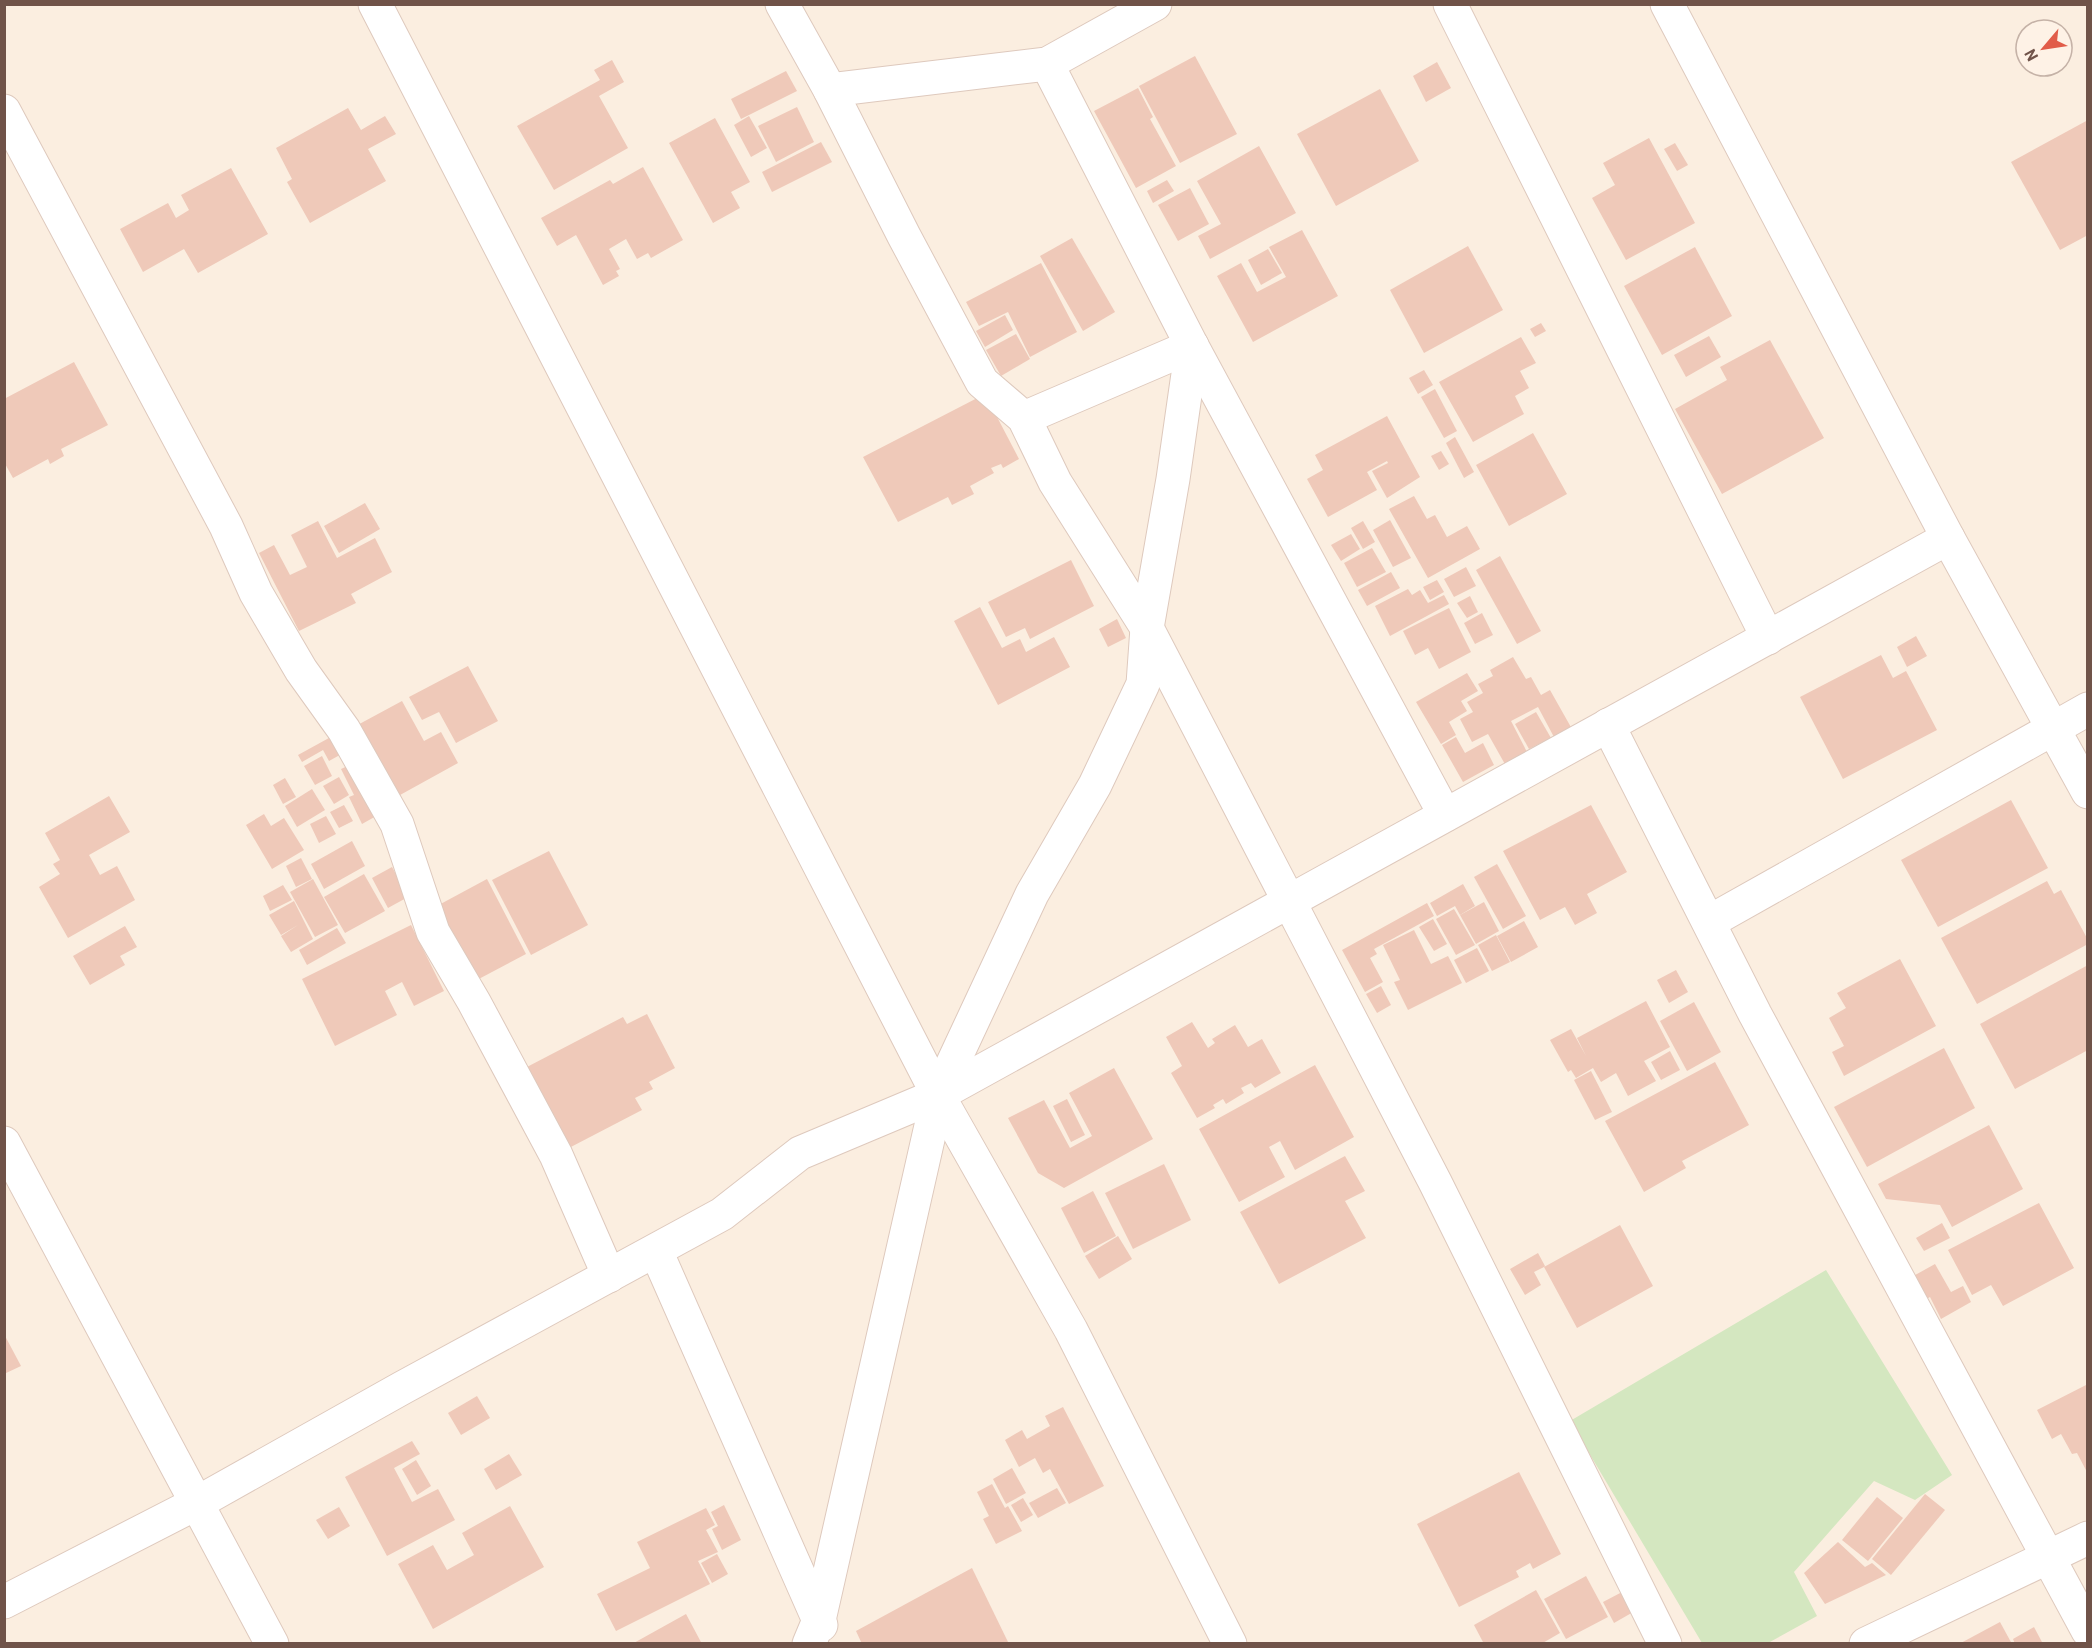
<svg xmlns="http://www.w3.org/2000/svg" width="2092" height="1648" font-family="Barlow,sans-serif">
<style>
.green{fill:#d4e7c0}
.building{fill:#efc9b9}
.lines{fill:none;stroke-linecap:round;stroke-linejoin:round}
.minor-casing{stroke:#dec9bd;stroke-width:35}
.minor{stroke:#fff;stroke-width:33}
</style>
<rect width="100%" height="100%" fill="#fbeee0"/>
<polygon class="green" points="1826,1270 1952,1475 1915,1500 1874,1481 1794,1572 1817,1616 1768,1643 1702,1643 1570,1421"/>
<g class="building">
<polygon points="1195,56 1237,134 1180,163 1139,86"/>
<polygon points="612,60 624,82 599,96 628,148 554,190 517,126 600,80 594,70"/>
<polygon points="1437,62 1451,88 1426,102 1413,76"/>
<polygon points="786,71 797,91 741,119 731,99"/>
<polygon points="1138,88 1153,117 1150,119 1176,166 1136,188 1094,111"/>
<polygon points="1380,89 1419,161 1336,206 1297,134"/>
<polygon points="797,107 814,142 776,162 758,126"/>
<polygon points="348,108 361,130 385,116 396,134 368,149 386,181 310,223 287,182 292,179 276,148"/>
<polygon points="749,116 767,148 751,157 734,125"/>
<polygon points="715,118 750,182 731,192 740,208 713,223 669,143"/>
<polygon points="2088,120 2088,235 2060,250 2011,162"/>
<polygon points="1649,138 1695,223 1626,260 1592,198 1615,185 1603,163"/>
<polygon points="821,142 832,162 772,192 762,172"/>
<polygon points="1675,143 1688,165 1677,171 1664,149"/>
<polygon points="1259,146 1296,213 1210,259 1198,236 1221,224 1197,181"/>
<polygon points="643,167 683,240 651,258 648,253 637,259 626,239 609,249 620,269 616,271 619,276 603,285 576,235 557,246 541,218 610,180 613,184"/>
<polygon points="231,168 268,234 198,273 184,249 143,272 120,229 168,203 176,218 189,210 181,195"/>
<polygon points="1167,180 1174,191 1153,203 1147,191"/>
<polygon points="1190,188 1209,224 1178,241 1158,205"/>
<polygon points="1302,230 1338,296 1253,342 1217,276 1241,263 1257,292 1286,277 1269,247"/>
<polygon points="1072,238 1115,312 1083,331 1040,256"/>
<polygon points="1468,246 1503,310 1424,353 1390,290"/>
<polygon points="1695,247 1732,316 1662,355 1624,286"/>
<polygon points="1268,249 1282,273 1261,285 1248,260"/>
<polygon points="1041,263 1077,332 1030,357 1008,312 979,326 966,302"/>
<polygon points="1005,315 1013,330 985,347 976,331"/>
<polygon points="1541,323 1546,331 1535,337 1530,329"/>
<polygon points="1016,334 1030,359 1001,376 986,350"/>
<polygon points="1709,336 1721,357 1686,377 1674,355"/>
<polygon points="1521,337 1536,363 1520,371 1529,388 1515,396 1524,414 1473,442 1439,382"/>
<polygon points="1770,340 1824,438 1722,494 1675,409 1727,380 1720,367"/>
<polygon points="74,362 108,425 61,449 64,456 50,464 48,459 13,478 4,462 4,399"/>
<polygon points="1424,370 1433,385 1418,394 1409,378"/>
<polygon points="1435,389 1457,431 1444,438 1421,397"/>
<polygon points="985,394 1019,459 1003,468 1001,464 991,468 994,473 970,486 974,494 952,505 948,497 898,522 863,457"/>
<polygon points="1387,416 1420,477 1387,498 1372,471 1388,463 1387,461 1367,472 1377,490 1328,517 1307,479 1323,470 1315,455"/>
<polygon points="1533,433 1567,494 1509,526 1476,465"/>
<polygon points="1455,437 1474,472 1464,478 1446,443"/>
<polygon points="1441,451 1449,464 1439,470 1431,456"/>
<polygon points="1414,496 1427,519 1435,515 1447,537 1467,526 1480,549 1428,578 1389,509"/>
<polygon points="365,503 380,529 339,553 324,526"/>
<polygon points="1390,520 1411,558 1393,567 1373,530"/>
<polygon points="318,521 337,558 375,538 392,572 351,594 356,603 299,631 259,553 274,545 290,575 307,567 291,535"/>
<polygon points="1363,521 1375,542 1363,549 1351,528"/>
<polygon points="1351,534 1360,549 1341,561 1331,545"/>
<polygon points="1372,548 1386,572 1357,587 1344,563"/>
<polygon points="1500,556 1541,631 1517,644 1476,570"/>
<polygon points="1071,560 1094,606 1030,639 1025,628 1006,637 988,602"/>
<polygon points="1466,567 1476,586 1454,597 1444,579"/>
<polygon points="1391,572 1400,588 1367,606 1358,590"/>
<polygon points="1437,580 1444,592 1430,600 1423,587"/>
<polygon points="1408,589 1412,595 1420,590 1428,603 1444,595 1449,604 1390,636 1375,606"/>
<polygon points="1470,596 1478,612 1467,618 1457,603"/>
<polygon points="980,607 1002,648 1020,639 1026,652 1054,637 1070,667 998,705 954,621"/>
<polygon points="1449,608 1471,652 1439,669 1428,648 1415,655 1403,631"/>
<polygon points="1482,613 1493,635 1475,644 1464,623"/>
<polygon points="1117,619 1126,638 1108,647 1099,629"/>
<polygon points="1916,636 1927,656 1907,667 1897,647"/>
<polygon points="1881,655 1893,678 1906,671 1937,730 1843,779 1800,697"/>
<polygon points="1513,657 1526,679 1531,677 1541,695 1550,690 1572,729 1555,739 1538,707 1511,721 1528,754 1506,766 1488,734 1472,742 1460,719 1473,712 1467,702 1483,693 1478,684 1493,676 1490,670"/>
<polygon points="468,666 498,721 456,743 439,712 422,720 409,697"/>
<polygon points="1467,673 1478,691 1461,701 1467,711 1449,722 1456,735 1441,744 1416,702"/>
<polygon points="402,701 424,741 441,732 458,763 391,800 352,728"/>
<polygon points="1536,712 1551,738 1529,749 1515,724"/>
<polygon points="338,733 347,751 329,761 323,750 302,762 298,755"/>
<polygon points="1456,737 1465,753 1483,743 1494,765 1463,782 1442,745"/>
<polygon points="322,756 332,776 315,785 304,766"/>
<polygon points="352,764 378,815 362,824 349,797 354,795 341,769"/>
<polygon points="339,777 349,795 334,804 323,786"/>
<polygon points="285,778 296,797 283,804 273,785"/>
<polygon points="312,789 325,810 297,827 285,806"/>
<polygon points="109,796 130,832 89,855 100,875 117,866 135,900 68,938 39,887 60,874 53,864 60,860 45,833"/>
<polygon points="2011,800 2048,868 1938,927 1901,860"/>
<polygon points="344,805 353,821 339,828 330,812"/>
<polygon points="1591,805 1627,872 1587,894 1597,913 1575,925 1565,907 1540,920 1503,851"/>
<polygon points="264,814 271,826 284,818 304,850 272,869 246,825"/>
<polygon points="326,816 336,834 319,843 310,824"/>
<polygon points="352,841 365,866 324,889 311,864"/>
<polygon points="549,851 588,925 531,955 492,880"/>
<polygon points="301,858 312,879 296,887 286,866"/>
<polygon points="1497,864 1526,916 1503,929 1474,877"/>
<polygon points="392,867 408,897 388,908 372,878"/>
<polygon points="364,874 385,911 345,933 324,897"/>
<polygon points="313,879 338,925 315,937 290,892"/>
<polygon points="487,879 526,954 475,981 435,907"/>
<polygon points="2047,881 2054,894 2061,890 2088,940 2088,944 1977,1004 1941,938"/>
<polygon points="1463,884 1475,906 1460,915 1455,906 1437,916 1430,903"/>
<polygon points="283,885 292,900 270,911 263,896"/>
<polygon points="294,901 313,939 291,952 281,936 298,925 281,935 269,915"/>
<polygon points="1484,902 1499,931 1476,944 1460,915"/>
<polygon points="1427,903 1434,916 1374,949 1377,954 1370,958 1383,982 1365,992 1342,950"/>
<polygon points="1454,909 1475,945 1456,955 1436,919"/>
<polygon points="1433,919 1447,944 1434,951 1419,927"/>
<polygon points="1524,921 1538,947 1511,962 1497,936"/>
<polygon points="411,925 444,991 414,1006 402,982 385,991 397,1015 335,1046 302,979"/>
<polygon points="125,926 137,947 120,956 125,965 90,985 73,956"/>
<polygon points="337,928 346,943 307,965 299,950"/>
<polygon points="1414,930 1431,964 1448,956 1462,983 1408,1010 1394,982 1400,980 1383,945"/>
<polygon points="1496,935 1510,962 1492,971 1478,945"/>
<polygon points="1477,948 1489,971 1466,983 1454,960"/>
<polygon points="1900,959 1936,1026 1844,1076 1832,1052 1844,1046 1829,1018 1846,1008 1837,993"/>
<polygon points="2088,965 2088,1050 2015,1089 1980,1024"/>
<polygon points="1676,970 1688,992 1669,1003 1657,980"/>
<polygon points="1381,986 1391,1005 1377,1013 1366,994"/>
<polygon points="1646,1001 1670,1047 1644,1061 1656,1081 1628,1096 1616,1073 1601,1082 1593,1068 1576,1078 1571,1070 1568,1072 1550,1040 1571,1029 1586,1056 1577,1038"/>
<polygon points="1694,1002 1721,1052 1687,1071 1660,1021"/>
<polygon points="647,1014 675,1068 649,1082 653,1089 635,1098 642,1110 567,1149 525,1068 623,1017 627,1024"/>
<polygon points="1192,1022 1208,1048 1215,1043 1212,1039 1235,1025 1248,1047 1262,1039 1281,1073 1255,1088 1251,1083 1241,1088 1244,1093 1226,1104 1223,1099 1213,1105 1215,1108 1197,1118 1171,1073 1182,1066 1166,1037"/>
<polygon points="1944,1048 1975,1108 1867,1167 1834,1107"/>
<polygon points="1670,1051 1680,1070 1661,1080 1651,1062"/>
<polygon points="1715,1062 1749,1125 1682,1161 1686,1168 1644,1192 1605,1121"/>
<polygon points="1315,1065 1354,1137 1295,1170 1280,1141 1269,1147 1285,1177 1239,1202 1199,1129"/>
<polygon points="1114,1068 1153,1139 1064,1188 1038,1173 1008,1118 1044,1100 1070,1148 1092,1136 1069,1093"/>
<polygon points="1591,1071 1612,1112 1595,1120 1574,1080"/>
<polygon points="1067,1099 1085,1135 1071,1142 1053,1106"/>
<polygon points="1989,1125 2023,1189 1952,1227 1940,1205 1886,1199 1878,1184"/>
<polygon points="1345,1156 1365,1191 1345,1201 1366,1238 1279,1284 1240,1212"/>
<polygon points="1164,1164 1191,1220 1133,1249 1105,1193"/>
<polygon points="1093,1191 1116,1236 1084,1253 1061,1208"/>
<polygon points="2039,1203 2074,1268 2003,1306 1991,1285 1972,1295 1948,1250"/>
<polygon points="1942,1223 1950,1238 1924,1251 1916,1238"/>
<polygon points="1620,1225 1653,1286 1577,1328 1544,1267 1534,1272 1541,1285 1525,1295 1510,1269 1538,1253 1545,1266 1544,1267"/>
<polygon points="1118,1236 1132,1259 1099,1279 1085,1256"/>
<polygon points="1935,1264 1951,1292 1963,1286 1971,1302 1941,1319 1930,1297 1921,1302 1908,1279"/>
<polygon points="4,1334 21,1366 4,1374"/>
<polygon points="2088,1384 2088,1474 2077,1453 2072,1454 2061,1434 2052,1439 2037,1410"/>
<polygon points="477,1396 490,1418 461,1435 448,1413"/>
<polygon points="1063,1407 1104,1486 1069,1504 1050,1469 1043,1473 1035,1458 1019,1467 1005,1440 1022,1430 1027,1439 1050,1426 1045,1416"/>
<polygon points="412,1441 420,1454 394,1468 412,1502 438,1489 455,1520 387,1556 345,1477"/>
<polygon points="509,1454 522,1475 496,1490 484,1469"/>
<polygon points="416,1460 431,1486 417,1495 402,1469"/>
<polygon points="1012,1468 1026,1493 1006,1504 993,1479"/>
<polygon points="1519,1472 1561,1554 1533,1569 1530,1563 1516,1571 1519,1577 1459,1607 1417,1524"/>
<polygon points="992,1484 1005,1508 1008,1506 1022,1531 996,1544 983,1519 989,1516 977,1492"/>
<polygon points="1057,1488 1066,1503 1038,1518 1029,1503"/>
<polygon points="1925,1494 1945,1510 1891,1575 1872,1559"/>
<polygon points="1877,1497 1903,1518 1868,1561 1842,1540"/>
<polygon points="1023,1498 1033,1515 1021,1522 1011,1505"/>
<polygon points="724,1505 741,1540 722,1550 712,1529 718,1526 711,1512"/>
<polygon points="510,1506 544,1567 433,1629 398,1564 433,1545 447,1570 474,1555 462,1533"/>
<polygon points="339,1507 350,1526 328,1539 316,1520"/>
<polygon points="706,1508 715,1525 706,1530 718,1552 698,1561 710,1584 616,1631 597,1594 650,1568 637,1542"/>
<polygon points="1838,1542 1865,1567 1872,1563 1886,1575 1825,1604 1804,1573"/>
<polygon points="717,1554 728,1574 712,1583 701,1563"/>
<polygon points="972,1568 1009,1644 862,1644 856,1631"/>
<polygon points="1586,1576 1608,1617 1566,1639 1544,1599"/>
<polygon points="1536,1590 1560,1633 1541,1644 1484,1644 1474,1625"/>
<polygon points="1624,1591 1635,1611 1614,1623 1603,1602"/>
<polygon points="686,1614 702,1644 632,1644"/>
<polygon points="2000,1622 2012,1644 1959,1644"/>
<polygon points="2034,1627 2043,1644 2015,1644 2013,1639"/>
</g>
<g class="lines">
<defs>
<g id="minor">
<polyline points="375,4 938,1095 1071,1330 1230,1644"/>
<polyline points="782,4 830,90 904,236 982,382 1024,418 1055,482 1147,628 1435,1182 1665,1644"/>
<polyline points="1450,4 1768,638"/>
<polyline points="1667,4 1948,538 2088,792"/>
<polyline points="1047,64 1192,346 1445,815"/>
<polyline points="830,90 1047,64 1155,4"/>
<polyline points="4,111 226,526 256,593 301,670 344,730 397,824 433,932 474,1002 556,1155 609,1276"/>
<polyline points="1024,418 1192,346"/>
<polyline points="1608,725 1755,1014 2088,1631"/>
<polyline points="1709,922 2088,709"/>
<polyline points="4,1143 272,1644"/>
<polyline points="656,1251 821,1625"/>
<polyline points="4,1602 197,1503 402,1388 722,1214 800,1153 938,1095 1948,538"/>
<polyline points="809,1644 819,1620 938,1095 1032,894 1095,785 1143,684 1147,628 1173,479 1192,346"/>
<polyline points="1866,1644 2088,1538"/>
</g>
</defs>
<use href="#minor" class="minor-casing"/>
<use href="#minor" class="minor"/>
</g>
<rect width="2092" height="1648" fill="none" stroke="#705349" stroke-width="12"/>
<g transform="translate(2044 48) rotate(241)"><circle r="28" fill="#fef2e6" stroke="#c5b2a7" stroke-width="1.5"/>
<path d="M0-4.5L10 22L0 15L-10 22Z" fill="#e15c49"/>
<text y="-9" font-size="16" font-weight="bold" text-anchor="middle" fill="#705349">N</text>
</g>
</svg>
